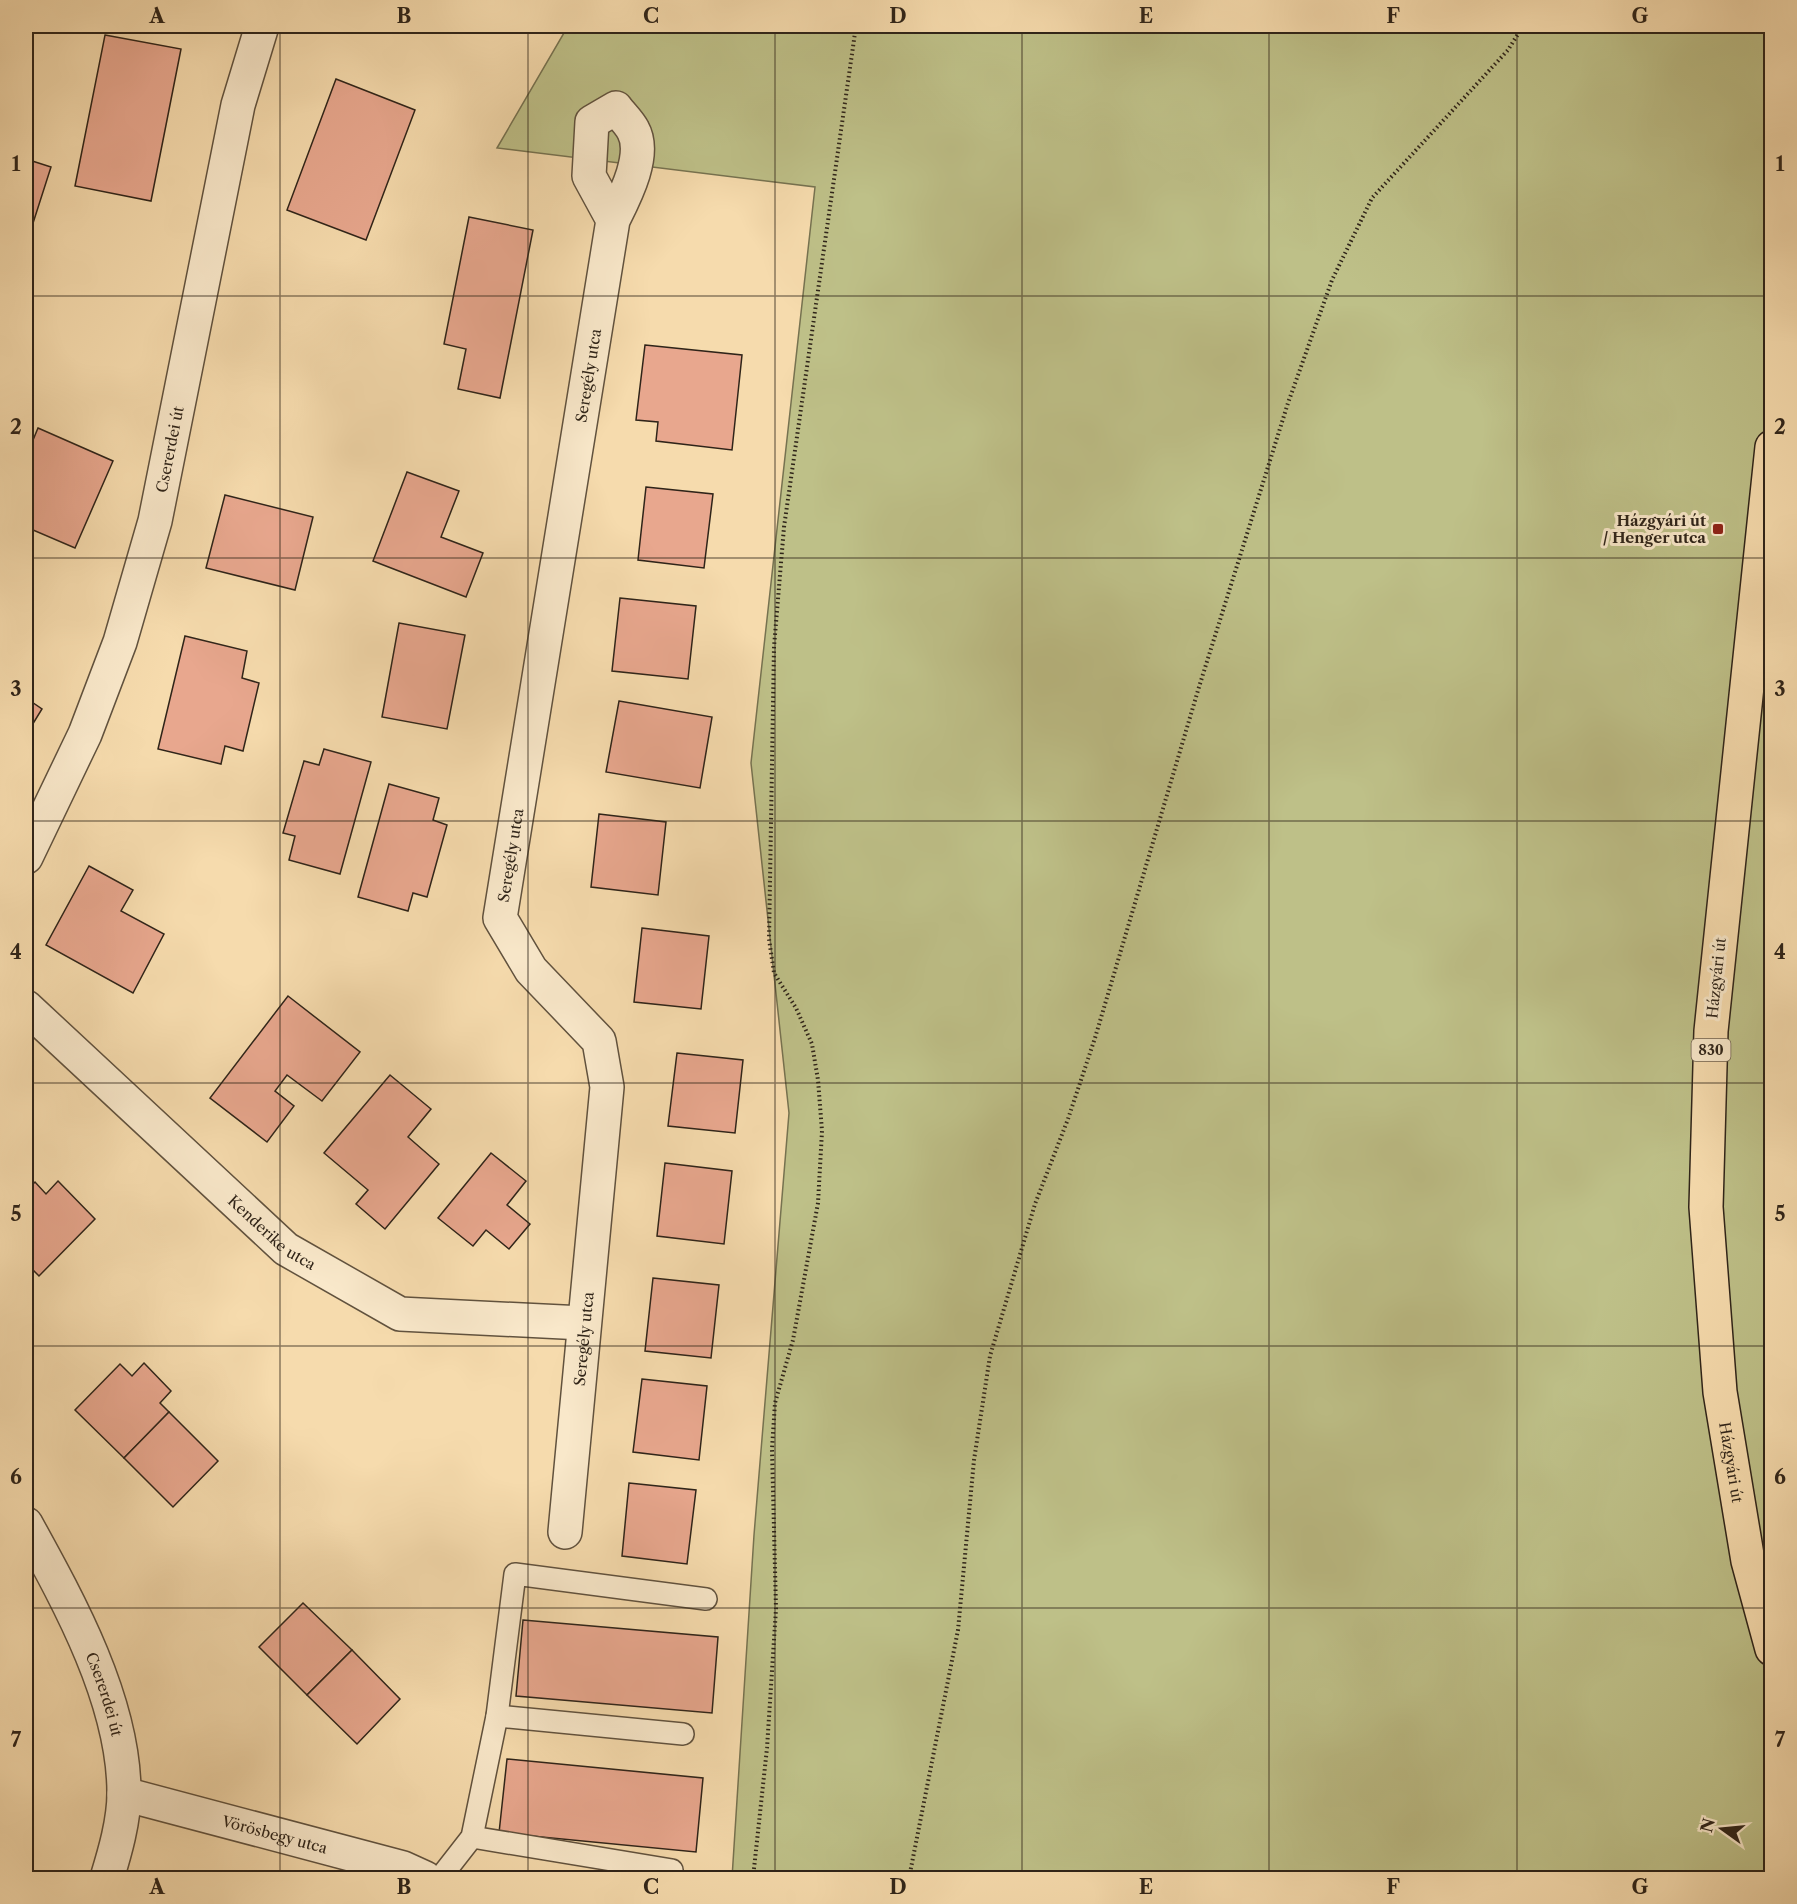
<svg xmlns="http://www.w3.org/2000/svg" width="1797" height="1904" font-family="'Libre Caslon Text',serif">
<style>
.green{fill:#bec088;stroke:#767250;stroke-width:1.5}
.building{fill:#e8a78e;stroke:#2f2419;stroke-width:1.5}
.lines{fill:none;stroke-linecap:round;stroke-linejoin:round}
.service-casing{stroke:#61523e;stroke-width:24}
.minor-casing{stroke:#61523e;stroke-width:36}
.primary-casing{stroke:#2f2419;stroke-width:36}
.path{stroke:#2f2419;stroke-width:4;stroke-dasharray:1.5 3;stroke-linecap:butt}
.service{stroke:#f9e8ca;stroke-width:21}
.minor{stroke:#f9e8ca;stroke-width:33}
.primary{stroke:#f6dbad;stroke-width:33}
.grid{fill:none;stroke:#2f2419;stroke-width:1.5;stroke-opacity:0.55}
.poi-dot{fill:#8f2418;stroke:#f9e8ca;stroke-width:2}
.labels{text-anchor:middle;dominant-baseline:central;stroke-width:6;stroke-linejoin:round;paint-order:stroke}
.shield{fill:#f9e8ca;stroke:#6c5f4e;stroke-width:1.5}
.shield-label{font-size:14px;font-weight:bold;fill:#2f2419}
.street-label{font-size:15px;fill:#2f2419;stroke:#f9e8ca}
.poi-label{font-size:15px;font-weight:bold;fill:#2f2419;stroke:#f9e8ca;text-anchor:end}
.neatline{fill:none;stroke:#2f2419;stroke-width:2}
.grid-label{font-size:20px;text-anchor:middle;font-weight:bold;fill:#2f2419}
</style>
<rect width="100%" height="100%" fill="#f6dbad"/>
<filter id="stains"><feTurbulence type="fractalNoise" baseFrequency=".00333" numOctaves="4"/><feColorMatrix values="0 0 0 0 .2 0 0 0 0 .09 0 0 0 0 .02 0 0 0 .5 -.17"/></filter>
<radialGradient id="worn" r=".72"><stop offset=".6" stop-color="#630" stop-opacity="0"/><stop offset="1" stop-color="#630" stop-opacity=".3"/></radialGradient>
<polygon class="green" points="568,26 1771,26 1771,1878 732,1878 754,1535 789,1113 751,763 815,187 497,148"/>
<g class="building">
<polygon points="105,35 181,49 151,201 75,186"/>
<polygon points="336,79 415,110 366,240 287,210"/>
<polygon points="26,159 51,167 26,245"/>
<polygon points="469,217 533,230 500,398 458,389 466,349 444,344"/>
<polygon points="645,345 742,355 732,450 656,441 658,422 636,420"/>
<polygon points="38,428 113,461 75,548 26,527 26,457"/>
<polygon points="407,472 459,491 441,537 483,553 466,597 373,561"/>
<polygon points="646,487 713,494 704,568 638,560"/>
<polygon points="225,495 313,517 295,590 206,568"/>
<polygon points="620,598 696,606 688,679 612,671"/>
<polygon points="399,623 465,635 447,729 382,717"/>
<polygon points="185,636 247,651 242,678 259,683 243,751 225,746 221,764 158,749"/>
<polygon points="26,698 42,709 26,735"/>
<polygon points="619,701 712,717 700,788 606,772"/>
<polygon points="324,749 371,762 340,874 289,860 295,836 283,833 304,761 319,765"/>
<polygon points="389,784 439,798 433,820 447,825 427,897 413,893 408,911 358,897"/>
<polygon points="599,814 666,822 658,895 591,887"/>
<polygon points="89,866 133,890 121,911 164,934 133,993 46,945"/>
<polygon points="642,928 709,936 701,1009 634,1002"/>
<polygon points="288,996 360,1052 322,1101 287,1075 275,1091 294,1106 267,1142 210,1098"/>
<polygon points="677,1053 743,1060 735,1133 668,1126"/>
<polygon points="390,1075 431,1109 408,1137 439,1164 385,1229 356,1204 368,1190 324,1153"/>
<polygon points="491,1153 526,1181 507,1205 530,1224 509,1249 486,1230 473,1246 438,1218"/>
<polygon points="665,1163 732,1171 724,1244 657,1236"/>
<polygon points="58,1181 95,1219 39,1276 26,1263 26,1191 35,1182 46,1194"/>
<polygon points="653,1278 719,1285 711,1358 645,1351"/>
<polygon points="144,1363 171,1391 160,1403 169,1412 124,1458 75,1410 120,1364 132,1376"/>
<polygon points="642,1379 707,1386 699,1460 633,1452"/>
<polygon points="169,1412 218,1461 173,1507 124,1458"/>
<polygon points="629,1483 696,1490 687,1564 622,1556"/>
<polygon points="303,1603 352,1650 307,1695 259,1647"/>
<polygon points="523,1620 718,1637 712,1713 516,1696"/>
<polygon points="352,1650 400,1699 357,1744 307,1695"/>
<polygon points="507,1759 703,1778 696,1852 499,1833"/>
</g>
<g class="lines">
<defs>
<g id="service">
<polyline points="497,1716 683,1734"/>
<polyline points="472,1837 672,1870"/>
<polyline points="440,1878 472,1837 497,1716 515,1574 706,1599"/>
</g>
<g id="minor">
<path id="s1" d="M 26,857 L 85,734 L 120,642 L 155,521 L 238,105 L 262,26"/>
<path id="s2" d="M 26,1007 L 286,1249 L 400,1314 L 583,1323"/>
<path id="s3" d="M 26,1524 C 69,1602 124,1701 124,1793 C 124,1821 115,1852 107,1878"/>
<path id="s4" d="M 565,1532 L 607,1087 L 599,1041 L 531,970 L 500,918 L 613,220 C 624,198 647,155 633,130 C 629,122 621,115 616,108 L 592,122 L 589,176 L 613,220"/>
<path id="s5" d="M 124,1794 L 403,1868 L 425,1878"/>
</g>
<g id="primary">
<path id="s6" d="M 1772,447 L 1711,1031 L 1706,1207 L 1720,1392 L 1748,1561 L 1772,1649"/>
</g>
</defs>
<use href="#service" class="service-casing"/>
<use href="#minor" class="minor-casing"/>
<use href="#primary" class="primary-casing"/>
<g class="path">
<polyline points="753,1878 767,1748 776,1609 772,1449 775,1403 793,1340 818,1203 822,1131 818,1080 812,1044 796,1008 774,973 769,939 774,647 784,527 856,26"/>
<polyline points="909,1878 958,1630 974,1460 990,1356 1035,1204 1068,1119 1095,1038 1199,687 1288,403 1332,280 1372,198 1508,50 1523,26"/>
</g>
<use href="#service" class="service"/>
<use href="#minor" class="minor"/>
<use href="#primary" class="primary"/>
</g>
<path class="grid" d="M 280,26 L 280,1878M 528,26 L 528,1878M 775,26 L 775,1878M 1022,26 L 1022,1878M 1269,26 L 1269,1878M 1517,26 L 1517,1878M 26,296 L 1772,296M 26,558 L 1772,558M 26,821 L 1772,821M 26,1083 L 1772,1083M 26,1346 L 1772,1346M 26,1608 L 1772,1608"/>
<rect class="poi-dot" x="1712" y="523" width="12" height="12" rx="3"/>
<g class="labels">
<rect class="shield" x="1691.5" y="1039" width="39" height="22" rx="4.5"/>
<g class="shield-label">
<text x="1711" y="1050">830</text>
</g>
<g class="street-label">
<text stroke="none"><textPath href="#s4" startOffset="1202">Seregély utca</textPath></text>
<text stroke="none"><textPath href="#s1" startOffset="434">Csererdei út</textPath></text>
<text stroke="none"><textPath href="#s4" startOffset="716">Seregély utca</textPath></text>
<text transform="translate(1716 978) rotate(-84)">Házgyári út</text>
<text stroke="none"><textPath href="#s2" startOffset="334">Kenderike utca</textPath></text>
<text stroke="none"><textPath href="#s4" startOffset="194">Seregély utca</textPath></text>
<text stroke="none"><textPath href="#s6" startOffset="1020">Házgyári út</textPath></text>
<text stroke="none"><textPath href="#s3" startOffset="188">Csererdei út</textPath></text>
<text stroke="none"><textPath href="#s5" startOffset="156">Vörösbegy utca</textPath></text>
</g>
<g class="poi-label">
<text x="1706" y="520">Házgyári út<tspan x="1706" dy="17">/ Henger utca</tspan></text>
</g>
</g>
<rect width="1797" height="1904" fill="none" stroke="#f6dbad" stroke-width="66"/>
<g transform="translate(1722 1829) rotate(285)" stroke="#f9e8ca" stroke-width="4.5" paint-order="stroke">
<path d="M0-4.5L10 22L0 15L-10 22Z" fill="#2f2419"/>
<text y="-9" font-size="16" font-weight="bold" text-anchor="middle" fill="#2f2419">N</text>
</g>
<rect x="33" y="33" width="1731" height="1838" class="neatline"/>
<g class="grid-label">
<text x="157" y="23">A</text>
<text x="404" y="23">B</text>
<text x="651" y="23">C</text>
<text x="898" y="23">D</text>
<text x="1146" y="23">E</text>
<text x="1393" y="23">F</text>
<text x="1640" y="23">G</text>
<text x="16" y="171">1</text>
<text x="1780" y="171">1</text>
<text x="16" y="434">2</text>
<text x="1780" y="434">2</text>
<text x="16" y="696">3</text>
<text x="1780" y="696">3</text>
<text x="16" y="959">4</text>
<text x="1780" y="959">4</text>
<text x="16" y="1221">5</text>
<text x="1780" y="1221">5</text>
<text x="16" y="1484">6</text>
<text x="1780" y="1484">6</text>
<text x="16" y="1747">7</text>
<text x="1780" y="1747">7</text>
<text x="157" y="1894">A</text>
<text x="404" y="1894">B</text>
<text x="651" y="1894">C</text>
<text x="898" y="1894">D</text>
<text x="1146" y="1894">E</text>
<text x="1393" y="1894">F</text>
<text x="1640" y="1894">G</text>
</g>
<rect width="100%" height="100%" filter="url(#stains)"/>
<rect width="100%" height="100%" fill="url(#worn)"/>
</svg>
